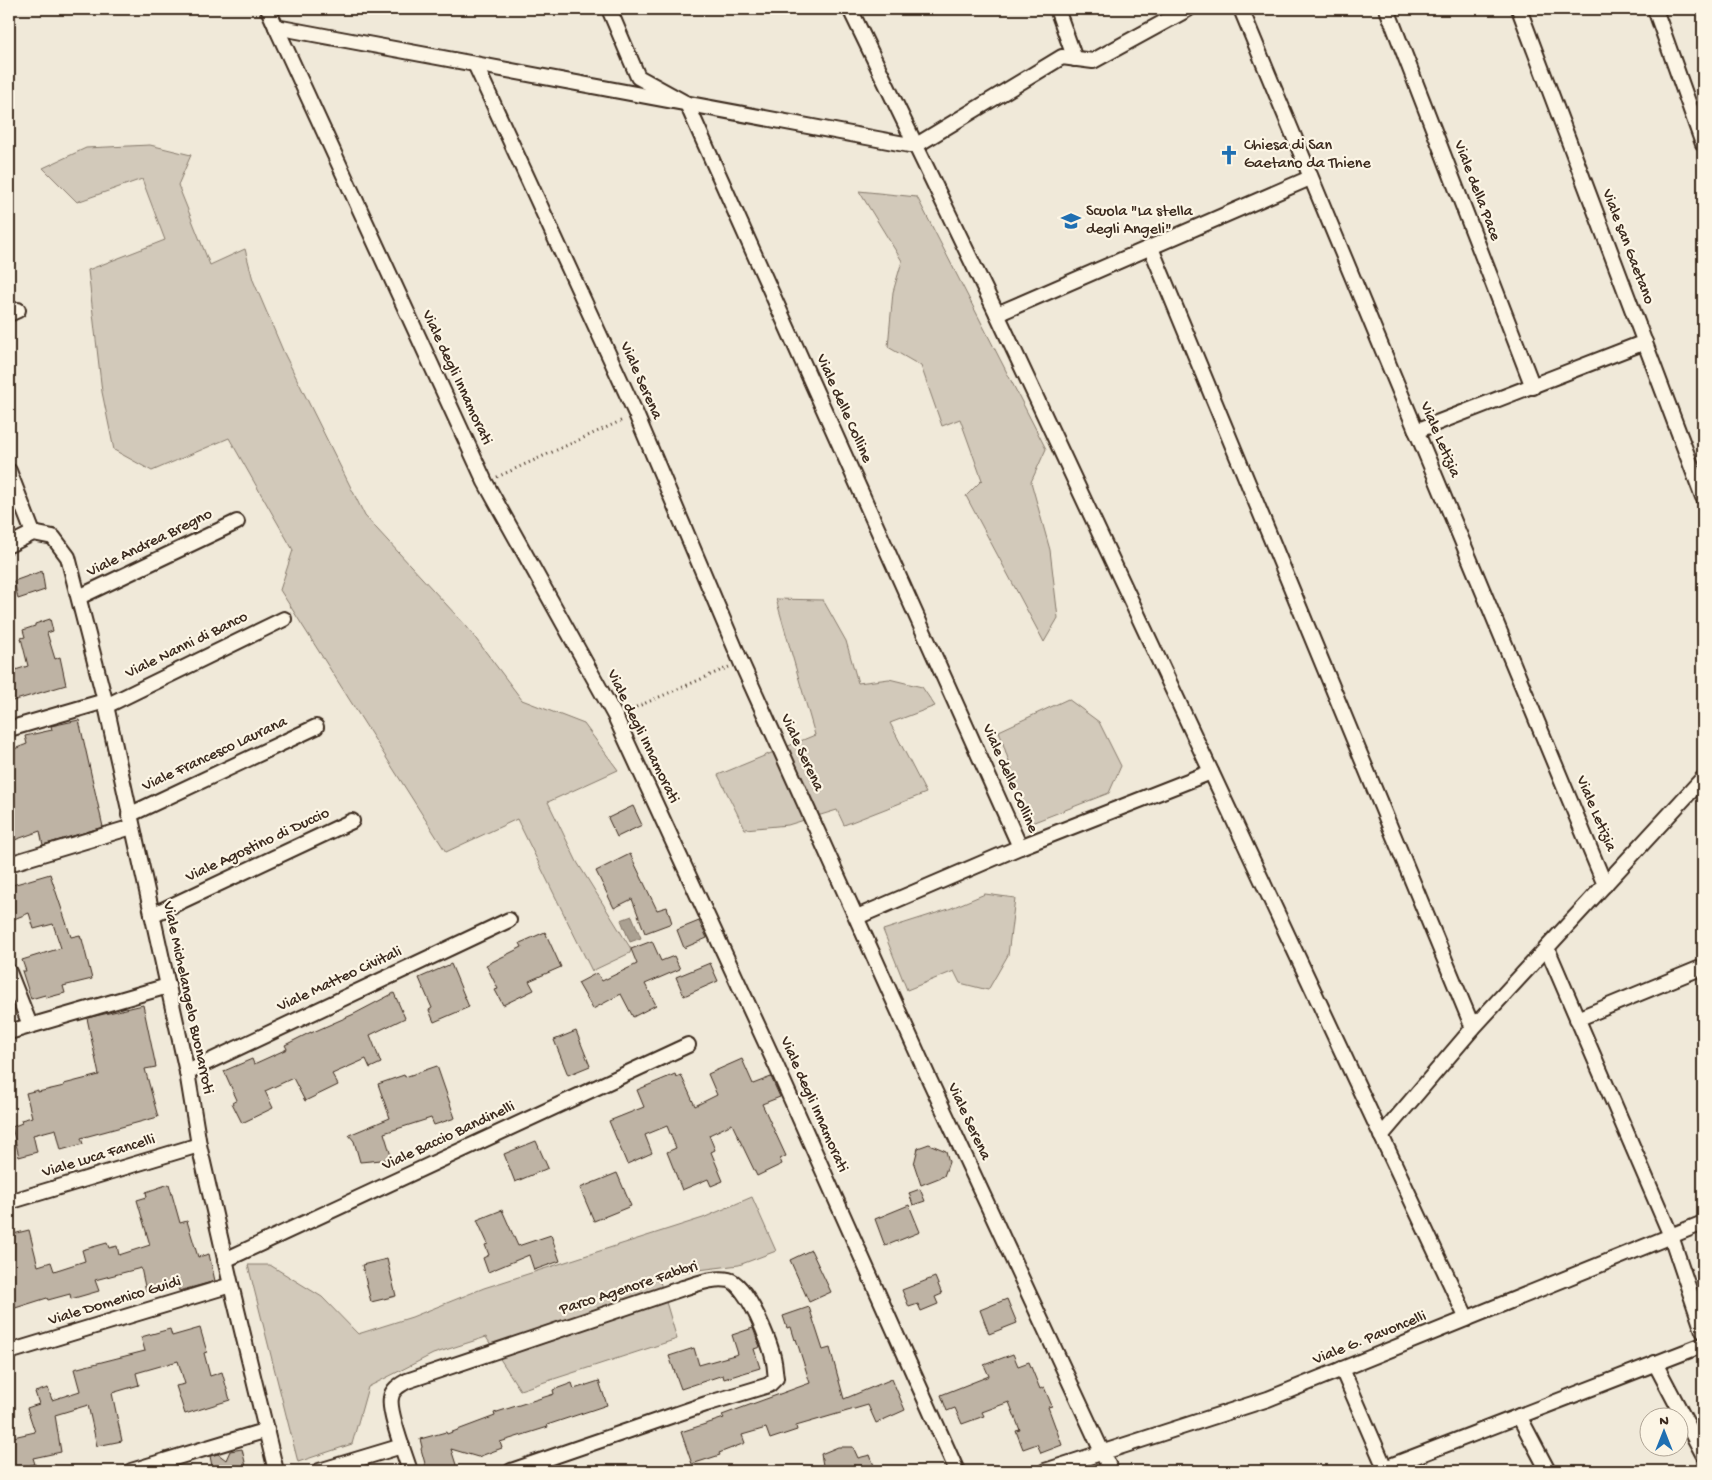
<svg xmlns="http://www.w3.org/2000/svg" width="1712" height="1480" font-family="'Gochi Hand',sans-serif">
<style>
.green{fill:#d2c9ba;stroke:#867a6c}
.water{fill:#aaa091;stroke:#7e7163}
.building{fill:#beb3a4;stroke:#3b2a1e}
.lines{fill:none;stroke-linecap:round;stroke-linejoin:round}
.minor-casing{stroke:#3b2a1e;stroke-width:18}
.path{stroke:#3b2a1e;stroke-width:3;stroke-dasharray:1 4;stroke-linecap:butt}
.minor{stroke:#fcf5e5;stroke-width:14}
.labels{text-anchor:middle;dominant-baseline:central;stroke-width:4.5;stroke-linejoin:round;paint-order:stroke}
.poi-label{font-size:16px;fill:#3b2a1e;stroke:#fcf5e5;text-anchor:start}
.street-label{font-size:16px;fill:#3b2a1e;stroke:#fcf5e5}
</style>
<rect width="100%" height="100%" fill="#f0e9d9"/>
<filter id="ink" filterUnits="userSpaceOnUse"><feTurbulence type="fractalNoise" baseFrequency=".02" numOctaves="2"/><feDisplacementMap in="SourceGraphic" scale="10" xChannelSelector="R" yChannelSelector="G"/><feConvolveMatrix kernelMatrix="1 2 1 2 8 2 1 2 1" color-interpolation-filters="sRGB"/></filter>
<g filter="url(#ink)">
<g class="green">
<polygon points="150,145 191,155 178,185 210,265 245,249 253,280 284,353 365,516 467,627 522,700 584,724 618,770 548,802 577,862 631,949 630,953 592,971 517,819 446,852 280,590 293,550 229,438 152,471 114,450 102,392 88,270 165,240 142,179 77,202 43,168 86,148"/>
<polygon points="859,191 917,197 1046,449 1031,482 1050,550 1058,618 1044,642 966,496 982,480 960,419 942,426 921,366 888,347 893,292 902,261"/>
<polygon points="776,599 823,600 846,641 858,683 889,679 922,687 935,706 890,723 926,793 844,825 837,810 788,825 745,829 718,775 815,735"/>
<polygon points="1068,699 1099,722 1121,766 1109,793 1029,824 999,731"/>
<polygon points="985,894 1015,898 1008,955 988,990 960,983 954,971 907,990 883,930 949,909"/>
<polygon points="752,1197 776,1251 739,1265 658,1275 677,1339 520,1390 486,1337 433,1354 368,1387 352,1444 298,1462 248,1265 270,1265 322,1297 358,1334 412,1317 484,1288 703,1218"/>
</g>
<polygon class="water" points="632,916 641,938 630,942 621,920"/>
<g class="building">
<polygon points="42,571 45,590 18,599 14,581"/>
<polygon points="50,619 53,631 47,633 55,659 60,657 66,685 9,702 9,672 28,666 21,638 25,637 23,630 35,626 35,624"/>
<polygon points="79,720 103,827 43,845 40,831 9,842 9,751 27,744 25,736 52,730 51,726"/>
<polygon points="633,806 642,825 617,837 608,818"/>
<polygon points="630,854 657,910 667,907 672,923 645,933 632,899 614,908 596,871"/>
<polygon points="50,874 71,937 80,935 81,939 82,939 92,979 63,986 65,993 46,998 45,995 31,999 22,971 26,971 22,960 61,948 53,924 34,929 29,913 9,921 9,886"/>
<polygon points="699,921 707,938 684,948 677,930"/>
<polygon points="545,932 561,967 529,981 534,990 503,1005 495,990 498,989 486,965 522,947 520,943"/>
<polygon points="652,941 661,961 674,956 680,969 645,984 656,1005 633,1017 621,994 593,1009 578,983 597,973 602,981 637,964 631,949"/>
<polygon points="710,963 718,981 684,996 676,977"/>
<polygon points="451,964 469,1007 434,1022 429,1010 432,1008 419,978"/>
<polygon points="394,993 405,1018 370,1035 381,1063 370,1068 366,1059 332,1074 338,1085 305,1101 293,1078 265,1091 273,1108 242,1123 232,1103 237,1100 224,1071 252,1059 254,1064 287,1049 285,1045 311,1032 311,1033 354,1014"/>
<polygon points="143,1005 156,1067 145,1069 158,1117 81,1138 83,1144 61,1150 56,1129 33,1135 37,1152 19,1157 12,1127 22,1123 21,1120 32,1117 26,1093 38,1090 38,1092 64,1086 64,1084 99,1075 87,1018"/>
<polygon points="576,1031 590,1066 568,1075 554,1040"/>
<polygon points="742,1059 753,1084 771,1077 780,1097 762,1104 786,1156 780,1159 782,1164 757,1176 732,1124 709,1135 715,1150 711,1152 723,1181 711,1186 708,1179 682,1190 667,1152 676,1148 667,1126 645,1135 652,1153 627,1164 609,1121 644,1107 637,1090 675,1074 676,1077 681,1075 695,1106 717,1095 708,1074"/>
<polygon points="437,1066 455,1118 434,1125 431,1118 384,1133 392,1159 360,1162 354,1141 349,1135 390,1118 378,1084 404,1075 405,1077"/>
<polygon points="536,1141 548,1168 515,1182 504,1154"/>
<polygon points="929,1144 946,1151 949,1162 944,1176 921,1185 914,1164 918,1148"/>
<polygon points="617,1173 631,1206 594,1221 580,1188"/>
<polygon points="169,1184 180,1223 187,1221 198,1257 209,1254 215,1281 179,1291 178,1284 146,1291 141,1268 95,1280 99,1291 71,1299 70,1294 48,1300 47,1298 9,1310 9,1235 29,1230 38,1266 51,1262 54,1271 85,1261 82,1250 107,1243 109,1248 117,1246 119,1255 150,1245 137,1200 147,1197 146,1192"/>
<polygon points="920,1189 925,1201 913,1205 909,1193"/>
<polygon points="909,1205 920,1232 885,1246 875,1219"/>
<polygon points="502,1210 518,1246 551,1235 560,1261 534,1270 529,1255 488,1272 483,1258 489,1255 485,1245 488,1244 477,1220"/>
<polygon points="811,1250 831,1292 809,1302 790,1260"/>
<polygon points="387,1259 396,1296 371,1302 362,1265"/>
<polygon points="935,1277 942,1294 935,1297 938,1304 921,1311 918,1304 909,1307 902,1290"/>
<polygon points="1007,1299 1017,1323 989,1334 980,1310"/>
<polygon points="809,1307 823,1350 830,1348 844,1399 892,1379 905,1410 876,1423 868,1405 796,1426 797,1430 770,1439 766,1428 742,1435 745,1443 719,1453 720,1455 692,1464 681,1432 724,1418 722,1415 810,1383 796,1339 795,1340 791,1327 787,1328 783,1316"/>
<polygon points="200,1328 207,1352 204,1353 210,1376 222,1372 230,1400 185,1414 176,1386 185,1384 178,1361 136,1373 139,1385 112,1393 122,1441 97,1446 88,1405 55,1415 61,1452 33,1458 35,1464 24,1467 25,1471 9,1471 9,1438 35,1432 27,1408 39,1404 35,1392 48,1388 52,1400 80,1391 74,1369 145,1351 141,1337 170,1329 172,1336"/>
<polygon points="753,1328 760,1347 754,1349 760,1368 724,1379 723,1375 681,1389 669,1356 694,1348 699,1365 738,1354 732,1335"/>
<polygon points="1013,1354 1018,1366 1029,1362 1040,1389 1044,1387 1052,1406 1048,1407 1062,1445 1041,1453 1037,1444 1023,1449 1016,1431 1020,1430 1009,1402 982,1412 984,1416 962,1424 955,1408 947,1411 941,1395 989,1376 984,1365"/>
<polygon points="599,1381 607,1405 547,1425 548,1427 500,1442 502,1448 478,1457 451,1449 458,1471 427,1471 421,1449 422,1447 420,1439 446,1432 447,1434 495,1416 494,1413 554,1394 553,1390 572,1383 574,1389"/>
<polygon points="838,1447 853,1447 858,1458 870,1455 876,1471 824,1471 821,1454"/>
<polygon points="242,1449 247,1471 213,1471 210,1456 218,1454 226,1460 230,1451"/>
</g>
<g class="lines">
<defs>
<g id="minor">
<polyline points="268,9 276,27 915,146 1062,57 1093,61 1188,9"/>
<polyline points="609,9 638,77 687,104 1020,847"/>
<polyline points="850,9 997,314 1467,1319"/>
<polyline points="1057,9 1075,59"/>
<polyline points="1241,9 1605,885"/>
<polyline points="1387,9 1533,387"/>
<polyline points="1519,9 1703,497"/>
<polyline points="1655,9 1703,144"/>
<polyline points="276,27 485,482 615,716 775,1063 957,1471"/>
<polyline points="475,64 636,414 741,662 930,1081 1111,1471"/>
<polyline points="1151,248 1473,1028 1703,778"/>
<polyline points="9,314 18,310"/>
<polyline points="997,314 1310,178"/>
<polyline points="1416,431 1645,342"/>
<polyline points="9,471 33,533"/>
<polyline points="9,545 33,533 53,537 68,557 105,701 187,1072 199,1145 231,1285 276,1471"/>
<polyline points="79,597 237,522"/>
<polyline points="106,706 284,619"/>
<polyline points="9,729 105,701"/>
<polyline points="129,815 316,727"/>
<polyline points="9,864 132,827"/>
<polyline points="152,915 352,821"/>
<polyline points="857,917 1020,847 1211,772"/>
<polyline points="1547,948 1671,1236 1703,1331"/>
<polyline points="9,972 30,1025"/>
<polyline points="1577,1019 1703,967"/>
<polyline points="9,1032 168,986"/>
<polyline points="187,1072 509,920"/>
<polyline points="1381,1136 1473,1028"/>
<polyline points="9,1202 199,1145"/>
<polyline points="225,1260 688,1045"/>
<polyline points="9,1352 231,1285"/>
<polyline points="1655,1363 1703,1454"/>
<polyline points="1342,1369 1385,1468 1703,1345"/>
<polyline points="1519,1416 1548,1471"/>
<polyline points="131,1471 267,1430"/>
<polyline points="319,1471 402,1446"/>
<path d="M 410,1471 C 405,1455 388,1412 391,1398 C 392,1389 400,1385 407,1381 L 683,1288 C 697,1284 714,1277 729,1280 C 747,1284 771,1344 774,1362 C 775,1367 775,1373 776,1378 L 769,1385 L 706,1404 L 511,1471"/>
<polyline points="1045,1471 1268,1399 1703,1223"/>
</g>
</defs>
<use href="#minor" class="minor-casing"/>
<g class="path">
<polyline points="9,285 14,298"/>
<polyline points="497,477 623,420"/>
<polyline points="627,711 729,667"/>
</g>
<use href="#minor" class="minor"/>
</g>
</g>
<defs>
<symbol id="church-bare" viewBox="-9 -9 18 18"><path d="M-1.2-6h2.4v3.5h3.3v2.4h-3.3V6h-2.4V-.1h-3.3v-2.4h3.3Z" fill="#1f6fb2" stroke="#fcf5e5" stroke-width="2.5" paint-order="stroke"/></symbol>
<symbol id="school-bare" viewBox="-9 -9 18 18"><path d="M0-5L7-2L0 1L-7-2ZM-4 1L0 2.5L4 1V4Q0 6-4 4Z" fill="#1f6fb2" stroke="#fcf5e5" stroke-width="2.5" paint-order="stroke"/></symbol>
</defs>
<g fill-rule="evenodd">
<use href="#church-bare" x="1215" y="141" width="28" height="28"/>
<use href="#school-bare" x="1057" y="207" width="28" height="28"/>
</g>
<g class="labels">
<g class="poi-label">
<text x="1244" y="146">Chiesa di San<tspan x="1244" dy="18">Gaetano da Thiene</tspan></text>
<text x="1086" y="212">Scuola "La stella<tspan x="1086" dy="18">degli Angeli"</tspan></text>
</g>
<g class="street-label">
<text transform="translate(1476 191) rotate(69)">Viale della Pace</text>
<text transform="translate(1627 247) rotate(69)">Viale san Gaetano</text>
<text transform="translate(456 378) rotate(65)">Viale degli Innamorati</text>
<text transform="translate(640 381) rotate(66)">Viale Serena</text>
<text transform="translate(843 409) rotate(66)">Viale delle Colline</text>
<text transform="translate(1439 440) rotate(67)">Viale Letizia</text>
<text transform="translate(150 544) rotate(-26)">Viale Andrea Bregno</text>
<text transform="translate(187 646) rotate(-26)">Viale Nanni di Banco</text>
<text transform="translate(642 737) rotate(64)">Viale degli Innamorati</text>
<text transform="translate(801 753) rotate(65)">Viale Serena</text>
<text transform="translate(215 755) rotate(-25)">Viale Francesco Laurana</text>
<text transform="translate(1009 779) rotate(66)">Viale delle Colline</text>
<text transform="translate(1595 814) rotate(67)">Viale Letizia</text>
<text transform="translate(258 846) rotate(-25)">Viale Agostino di Duccio</text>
<text transform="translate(340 980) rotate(-25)">Viale Matteo Civitali</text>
<text transform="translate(187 998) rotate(78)">Viale Michelangelo Buonarroti</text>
<text transform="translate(813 1105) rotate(66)">Viale degli Innamorati</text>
<text transform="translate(968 1122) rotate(65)">Viale Serena</text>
<text transform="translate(449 1137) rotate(-25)">Viale Baccio Bandinelli</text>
<text transform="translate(99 1157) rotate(-17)">Viale Luca Fancelli</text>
<text transform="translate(629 1289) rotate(-18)">Parco Agenore Fabbri</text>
<text transform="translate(115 1302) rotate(-17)">Viale Domenico Guidi</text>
<text transform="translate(1370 1339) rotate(-22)">Viale G. Pavoncelli</text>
</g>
</g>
<rect width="1712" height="1480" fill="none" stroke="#fcf5e5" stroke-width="30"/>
<rect x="15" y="15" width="1682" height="1450" fill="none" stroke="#3b2a1e" stroke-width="2" filter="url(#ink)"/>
<g transform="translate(1664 1432)"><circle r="24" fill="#fcf5e5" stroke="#afa495"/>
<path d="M0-4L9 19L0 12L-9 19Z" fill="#1f6fb2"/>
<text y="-8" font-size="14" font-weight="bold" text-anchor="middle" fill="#3b2a1e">N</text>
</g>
</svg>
